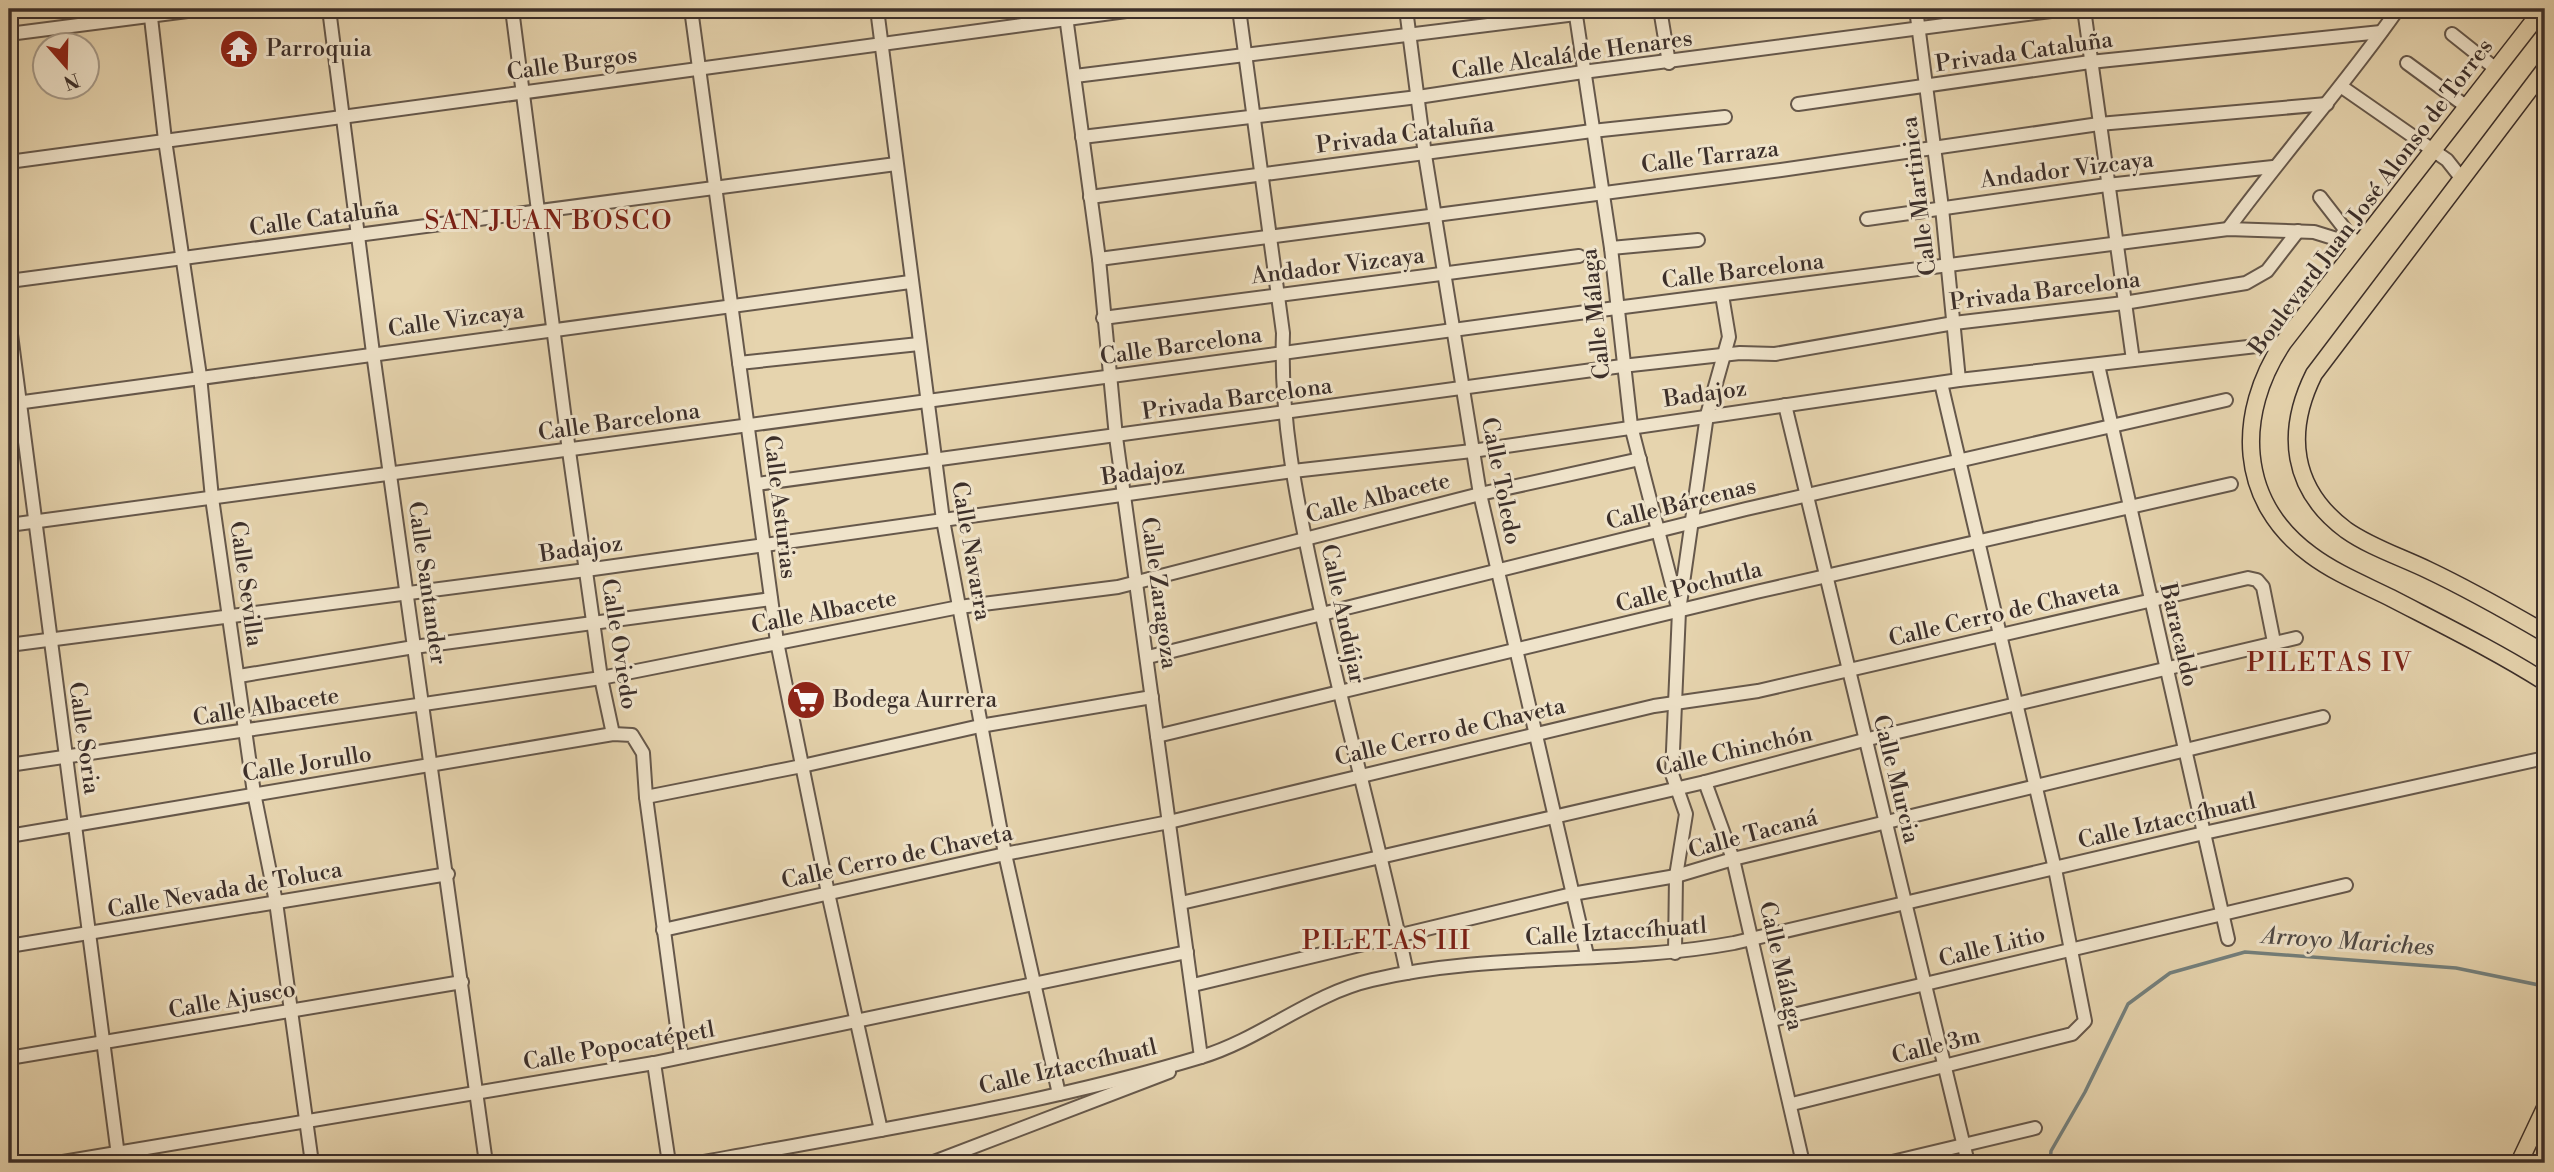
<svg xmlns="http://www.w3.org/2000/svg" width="2554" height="1172" font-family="'Libre Bodoni',serif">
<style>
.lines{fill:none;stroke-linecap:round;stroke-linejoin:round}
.stream{stroke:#74807d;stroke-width:3.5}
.minor-casing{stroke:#66584b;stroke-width:16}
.major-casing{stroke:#3c2f2a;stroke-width:19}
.minor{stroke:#efe3ca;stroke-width:12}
.major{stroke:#e6d4ae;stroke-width:16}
.labels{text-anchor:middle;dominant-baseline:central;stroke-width:6;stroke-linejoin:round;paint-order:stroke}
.poi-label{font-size:23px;fill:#3c2f2a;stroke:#efe3ca;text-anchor:start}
.street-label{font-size:23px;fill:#3c2f2a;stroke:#efe3ca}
.water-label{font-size:24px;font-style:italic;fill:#4f4a46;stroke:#efe3ca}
.quarter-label{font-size:26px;letter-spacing:2px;fill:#7a1f14;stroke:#efe3ca}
</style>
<rect width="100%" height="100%" fill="#e6d4ae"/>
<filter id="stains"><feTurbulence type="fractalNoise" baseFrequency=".00286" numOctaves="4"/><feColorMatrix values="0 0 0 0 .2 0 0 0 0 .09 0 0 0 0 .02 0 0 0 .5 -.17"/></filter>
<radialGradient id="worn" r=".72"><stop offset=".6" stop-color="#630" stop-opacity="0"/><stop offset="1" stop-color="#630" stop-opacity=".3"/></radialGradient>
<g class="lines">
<polyline class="stream" points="2050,1163 2051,1151 2085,1092 2128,1004 2170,973 2245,952 2456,968 2544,986"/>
<defs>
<g id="minor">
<polyline points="150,9 165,140 200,376 212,498 254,793 276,902 312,1163"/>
<polyline points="329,9 373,353 486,1163"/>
<polyline points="512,9 569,451 601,678 613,734"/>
<polyline points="691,9 777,642 828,893 881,1130"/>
<polyline points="877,9 943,520 1005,854 1059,1094"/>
<polyline points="1065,9 1099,259 1116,437 1201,1057"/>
<path d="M 1239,9 L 1283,333 C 1280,416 1296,498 1314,580 C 1342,711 1379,841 1407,973"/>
<polyline points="1406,9 1425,155 1480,494 1587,955"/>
<polyline points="1575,9 1611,248 1631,426 1677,604"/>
<polyline points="1660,9 1669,63"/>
<polyline points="1916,9 1942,208 1959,380"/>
<polyline points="2084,9 2133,360"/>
<polyline points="9,34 203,9"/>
<polyline points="2452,34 2496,69"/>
<polyline points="2407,63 2467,107"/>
<polyline points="1075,76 1576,14"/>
<polyline points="2342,87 2447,160 2462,179"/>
<polyline points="1798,104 2090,62 2381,32"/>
<polyline points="1082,137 1418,97 1583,72 2067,9"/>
<polyline points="9,162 1141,9"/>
<polyline points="1090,197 1592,131 1725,117"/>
<polyline points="2320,197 2358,246"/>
<polyline points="1867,219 2107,185 2273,167"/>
<path d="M 2228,229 C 2283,154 2345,85 2398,9"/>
<polyline points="1611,248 1698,240"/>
<polyline points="1099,259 1781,170 2099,124 2327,104"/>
<polyline points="9,281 896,164"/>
<polyline points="1103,318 1579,256"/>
<polyline points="9,319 119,1163"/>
<polyline points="739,363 919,344"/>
<polyline points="2098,365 2228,939"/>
<polyline points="9,404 910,282"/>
<polyline points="1785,405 1968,1163"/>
<polyline points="757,484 1622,366 1740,353 1775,354 1954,323 2124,303 2246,283 2267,271 2298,231"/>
<polyline points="9,525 1616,308 2228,229 2314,232 2359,246"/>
<polyline points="9,645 586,570 1293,471 1472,451 1959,380 2283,343"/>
<polyline points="1148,657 1746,509 2226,400"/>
<polyline points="239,676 414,647 771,599"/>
<polyline points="1157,736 1756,592 2231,484"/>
<polyline points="9,765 601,678 959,607 1118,587 1480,494 1640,459"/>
<polyline points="1705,782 1733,859 1803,1163"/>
<polyline points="646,797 802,766 980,726 1152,697"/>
<polyline points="9,836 613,734 632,735 643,753 646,797 681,1057"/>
<polyline points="1181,903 1705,782 1864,740 2296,638"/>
<polyline points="663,930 1005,854 1169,822 1654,706 1758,691 2248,578 2257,580 2263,587 2274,642"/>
<polyline points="9,946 448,874"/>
<polyline points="1675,953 1676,876 1686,814 1672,774 1679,611 1707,415 1729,337 1722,295"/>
<polyline points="1193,985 1572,894 1676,876 1733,859 2323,717"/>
<polyline points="1772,1020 2346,885"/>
<polyline points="9,1058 462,982"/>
<polyline points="654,1063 669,1163"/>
<polyline points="1792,1104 2072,1034 2085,1021 2055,869 1941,383"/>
<polyline points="57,1163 654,1063 1187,952"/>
<path d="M 698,1163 C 866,1132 1038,1106 1201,1057 C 1261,1039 1311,994 1372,980 C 1491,952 1614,965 1734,943 L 2204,833 L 2545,758"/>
<polyline points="931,1163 1169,1072"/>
<polyline points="1888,1163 2035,1128"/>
</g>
<g id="major">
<path d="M 2543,9 L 2283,343 C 2236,414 2237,501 2311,555 C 2335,573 2365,585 2391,598 C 2443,625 2496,651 2545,682"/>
<path d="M 2545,69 L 2314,374 C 2285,432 2291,489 2346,530 C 2370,547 2401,557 2428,570 C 2468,589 2507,611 2545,633"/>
<polyline points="2519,1163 2545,1108"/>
</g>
</defs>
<use href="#minor" class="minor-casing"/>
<use href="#major" class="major-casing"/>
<use href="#minor" class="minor"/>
<use href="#major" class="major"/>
</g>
<defs>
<symbol id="temple-disc" viewBox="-11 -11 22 22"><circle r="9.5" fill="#8f2418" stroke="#efe3ca"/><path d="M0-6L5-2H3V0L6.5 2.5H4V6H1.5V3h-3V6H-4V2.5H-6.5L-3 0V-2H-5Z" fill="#fff"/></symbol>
<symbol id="supermarket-disc" viewBox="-11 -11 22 22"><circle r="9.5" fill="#8f2418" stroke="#efe3ca"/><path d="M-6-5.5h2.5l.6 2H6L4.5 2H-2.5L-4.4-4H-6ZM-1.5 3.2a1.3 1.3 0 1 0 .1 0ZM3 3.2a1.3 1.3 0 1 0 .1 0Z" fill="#fff"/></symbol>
</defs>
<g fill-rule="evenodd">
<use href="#temple-disc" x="217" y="27" width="44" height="44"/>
<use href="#supermarket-disc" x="784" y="678" width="44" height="44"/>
</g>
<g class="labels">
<g class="poi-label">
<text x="266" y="49">Parroquia</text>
<text x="833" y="700">Bodega Aurrera</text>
</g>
<g class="street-label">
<text transform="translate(2024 52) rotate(-8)">Privada Cataluña</text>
<text transform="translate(1572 55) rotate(-8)">Calle Alcalá de Henares</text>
<text transform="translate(572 64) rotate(-8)">Calle Burgos</text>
<text transform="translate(1405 135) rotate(-7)">Privada Cataluña</text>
<text transform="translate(1710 157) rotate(-7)">Calle Tarraza</text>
<text transform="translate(2067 170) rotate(-7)">Andador Vizcaya</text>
<text transform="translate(1919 196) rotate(-97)">Calle Martinica</text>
<text transform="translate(2371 197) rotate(-53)">Boulevard Juan José Alonso de Torres</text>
<text transform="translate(324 218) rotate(-8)">Calle Cataluña</text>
<text transform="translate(1338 266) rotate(-7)">Andador Vizcaya</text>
<text transform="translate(1743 271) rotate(-7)">Calle Barcelona</text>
<text transform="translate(2045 291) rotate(-7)">Privada Barcelona</text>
<text transform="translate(1596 314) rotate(-96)">Calle Málaga</text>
<text transform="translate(456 320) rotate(-8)">Calle Vizcaya</text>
<text transform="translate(1181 346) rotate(-8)">Calle Barcelona</text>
<text transform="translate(1705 394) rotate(-8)">Badajoz</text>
<text transform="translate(1237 399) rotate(-8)">Privada Barcelona</text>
<text transform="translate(619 422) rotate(-8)">Calle Barcelona</text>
<text transform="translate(1143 472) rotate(-8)">Badajoz</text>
<text transform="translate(1501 481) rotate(79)">Calle Toledo</text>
<text transform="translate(1378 498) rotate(-14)">Calle Albacete</text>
<text transform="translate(1681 504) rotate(-14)">Calle Bárcenas</text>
<text transform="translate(780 507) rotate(83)">Calle Asturias</text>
<text transform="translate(581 549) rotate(-8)">Badajoz</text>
<text transform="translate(971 551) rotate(80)">Calle Navarra</text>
<text transform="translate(427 583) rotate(82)">Calle Santander</text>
<text transform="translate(246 584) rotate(82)">Calle Sevilla</text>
<text transform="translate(1689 587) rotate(-14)">Calle Pochutla</text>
<text transform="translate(1159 593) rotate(82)">Calle Zaragoza</text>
<text transform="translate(824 612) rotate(-11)">Calle Albacete</text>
<text transform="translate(2004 613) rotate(-13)">Calle Cerro de Chaveta</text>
<text transform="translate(1343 614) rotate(78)">Calle Andújar</text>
<text transform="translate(2179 635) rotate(77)">Baracaldo</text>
<text transform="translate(619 644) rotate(81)">Calle Oviedo</text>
<text transform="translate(266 707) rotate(-9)">Calle Albacete</text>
<text transform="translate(1450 732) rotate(-13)">Calle Cerro de Chaveta</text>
<text transform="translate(84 738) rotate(82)">Calle Soria</text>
<text transform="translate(1734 751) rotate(-13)">Calle Chinchón</text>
<text transform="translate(307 764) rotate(-9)">Calle Jorullo</text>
<text transform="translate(1896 779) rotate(76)">Calle Murcia</text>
<text transform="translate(2167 821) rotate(-13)">Calle Iztaccíhuatl</text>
<text transform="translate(1753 834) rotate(-15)">Calle Tacaná</text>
<text transform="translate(897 857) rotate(-12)">Calle Cerro de Chaveta</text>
<text transform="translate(225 890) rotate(-10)">Calle Nevada de Toluca</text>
<text transform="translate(1616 932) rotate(-4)">Calle Iztaccíhuatl</text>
<text transform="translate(1992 947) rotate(-14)">Calle Litio</text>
<text transform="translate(1781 966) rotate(77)">Calle Málaga</text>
<text transform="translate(232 1000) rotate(-10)">Calle Ajusco</text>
<text transform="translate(619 1046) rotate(-10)">Calle Popocatépetl</text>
<text transform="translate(1936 1046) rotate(-14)">Calle 3m</text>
<text transform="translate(1068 1067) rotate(-13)">Calle Iztaccíhuatl</text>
</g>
<g class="water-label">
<text transform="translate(2348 942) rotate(4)">Arroyo Mariches</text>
</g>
<g class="quarter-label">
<text x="549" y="221">SAN JUAN BOSCO</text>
<text x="2330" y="663">PILETAS IV</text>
<text x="1387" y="941">PILETAS III</text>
</g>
</g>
<rect width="2554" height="1172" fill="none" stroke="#e6d4ae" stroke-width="35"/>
<rect x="10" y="10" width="2533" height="1151" fill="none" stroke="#3c2f2a" stroke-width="3.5"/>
<rect x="18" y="18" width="2519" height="1137" fill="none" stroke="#3c2f2a" stroke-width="2"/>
<g transform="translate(66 66) rotate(160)"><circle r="33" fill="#efe3ca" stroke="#a79b8a" stroke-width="2"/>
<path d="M0-5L12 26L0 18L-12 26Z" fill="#8f2418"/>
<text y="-10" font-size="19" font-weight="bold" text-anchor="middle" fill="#3c2f2a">N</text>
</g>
<rect width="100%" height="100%" filter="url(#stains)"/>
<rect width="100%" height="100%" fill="url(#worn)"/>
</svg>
